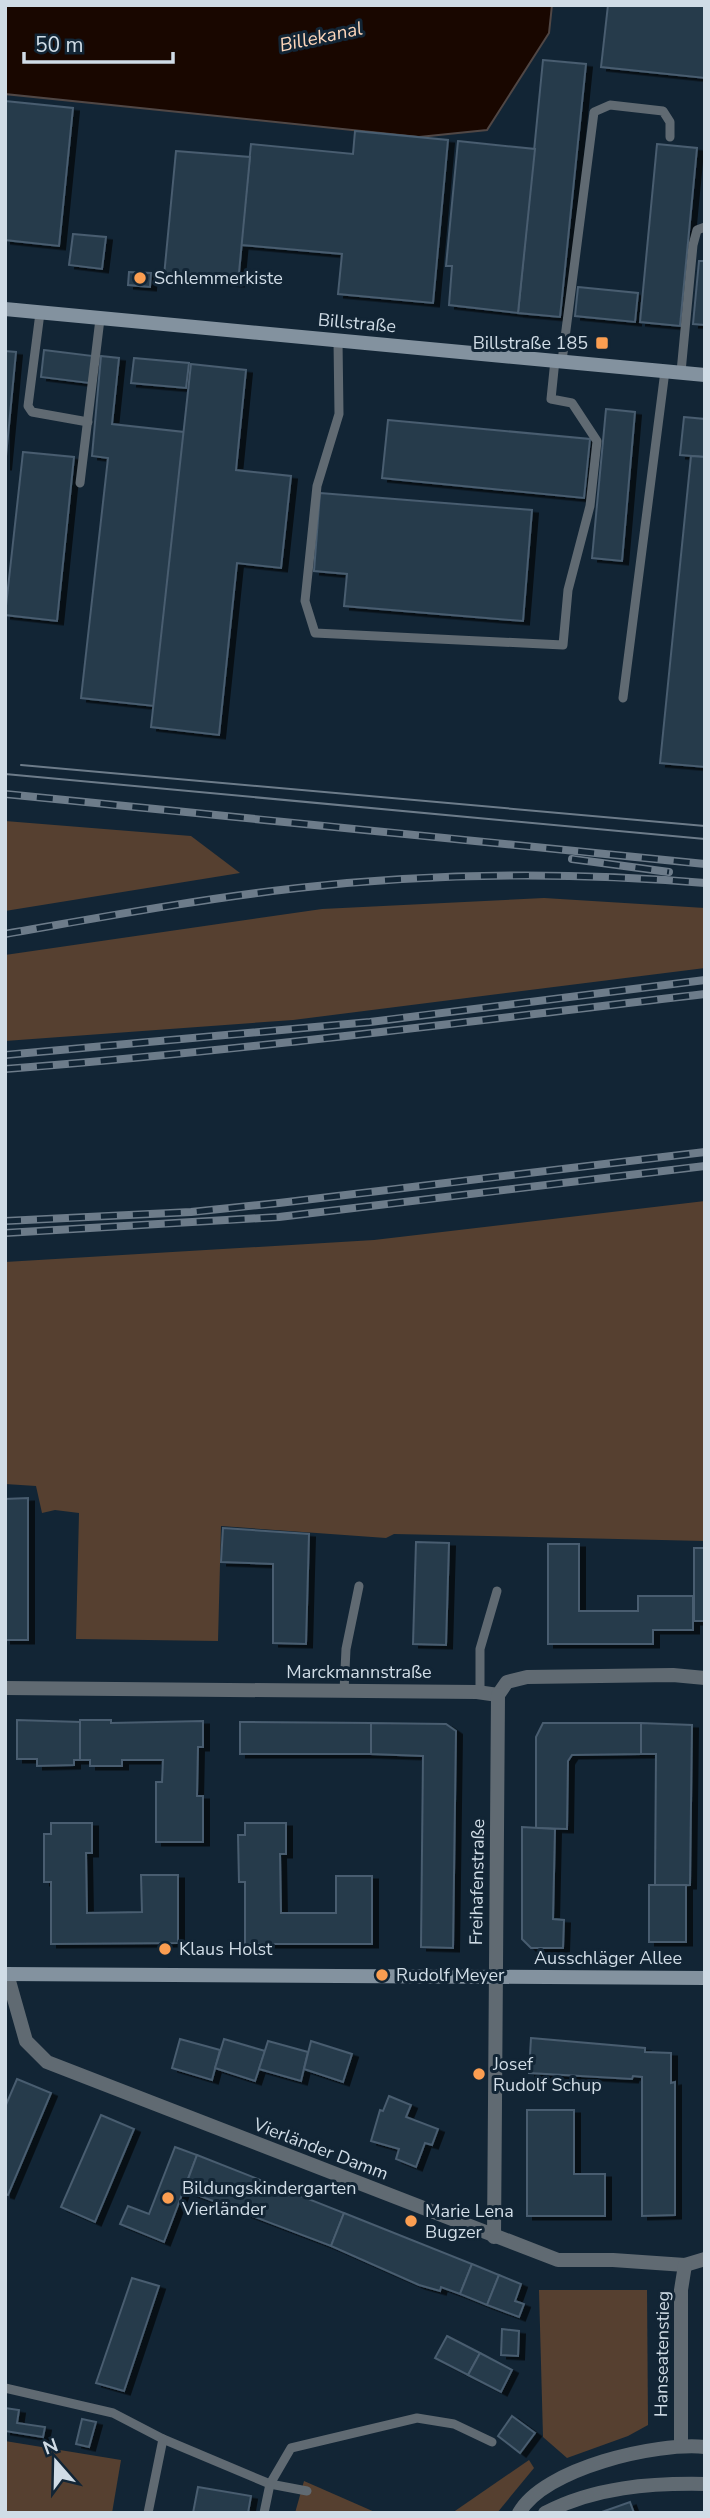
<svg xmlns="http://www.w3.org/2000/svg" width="710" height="2518" font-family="'Nunito Sans',sans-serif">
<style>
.green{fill:#564030}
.water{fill:#190700;stroke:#504745;stroke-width:2}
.building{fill:#273b4c;stroke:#485d6f;stroke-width:2;filter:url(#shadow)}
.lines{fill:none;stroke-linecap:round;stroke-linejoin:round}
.lane{stroke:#606a72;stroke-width:9}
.street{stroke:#606a72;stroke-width:14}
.secondary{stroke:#83929f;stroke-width:14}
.tram{stroke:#6d7c8a;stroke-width:2}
.rail-casing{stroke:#6d7c8a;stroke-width:8}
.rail{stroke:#122535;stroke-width:5;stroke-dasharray:16;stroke-linecap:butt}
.poi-dot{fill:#fb9e51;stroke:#122535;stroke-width:2.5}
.labels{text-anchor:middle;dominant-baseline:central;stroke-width:6;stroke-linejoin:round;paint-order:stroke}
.poi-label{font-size:18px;fill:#d0dce6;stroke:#122535;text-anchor:start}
.street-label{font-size:18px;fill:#d0dce6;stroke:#122535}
.water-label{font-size:19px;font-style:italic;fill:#fdd6ba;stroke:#122535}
</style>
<defs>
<filter id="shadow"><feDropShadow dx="6" dy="3.5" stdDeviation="0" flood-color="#0009"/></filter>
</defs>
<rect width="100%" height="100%" fill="#122535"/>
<g class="green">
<polygon points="5,821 191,836 240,873 5,911"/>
<polygon points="544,898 705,908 705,968 293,1020 5,1041 5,955 322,909"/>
<polygon points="705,1201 705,1541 394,1534 386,1538 221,1526 218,1641 76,1639 79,1513 55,1510 42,1513 36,1486 5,1484 5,1262 374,1240"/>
<polygon points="539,2290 647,2290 648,2425 628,2436 567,2458 543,2437"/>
<polygon points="5,2441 121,2460 112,2513 5,2513"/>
<polygon points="529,2460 534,2468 497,2513 452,2513"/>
<polygon points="304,2481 377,2513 295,2513"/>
</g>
<polygon class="water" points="5,5 552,5 549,33 487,130 419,137 5,94"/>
<g class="building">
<polygon points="608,5 705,5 705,78 601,67"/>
<polygon points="543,60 586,64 560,317 518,313"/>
<polygon points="5,101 73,108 59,246 5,240"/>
<polygon points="355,131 448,140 433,303 338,294 342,254 241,245 251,144 353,154"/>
<polygon points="458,141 535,149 518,313 449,305 452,266 446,266"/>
<polygon points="657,144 697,148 680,326 640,322"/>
<polygon points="176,151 250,157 238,283 164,276"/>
<polygon points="73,234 106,237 102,269 69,265"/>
<polygon points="699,261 705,261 705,325 693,324"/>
<polygon points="129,272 151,273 150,287 128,285"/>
<polygon points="578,287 638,293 635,322 575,316"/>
<polygon points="44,350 93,356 89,383 41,377"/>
<polygon points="5,351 16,352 5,467"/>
<polygon points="101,356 119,358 112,424 184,432 154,706 81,698 108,458 92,456"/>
<polygon points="134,358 189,363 186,388 131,383"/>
<polygon points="191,364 246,370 236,470 291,476 281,568 237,563 219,735 151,727"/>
<polygon points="606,409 635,412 622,561 592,558"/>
<polygon points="684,417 705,419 705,457 680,455"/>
<polygon points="388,420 590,439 584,498 382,478"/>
<polygon points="23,452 74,457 57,621 5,615"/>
<polygon points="691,456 705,457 705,767 660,763"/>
<polygon points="320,493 532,510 523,621 344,606 347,574 314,571"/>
<polygon points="28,1498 28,1640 5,1640 5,1499"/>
<polygon points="223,1528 309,1534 306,1644 273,1643 273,1564 221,1562"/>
<polygon points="416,1542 449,1543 446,1645 413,1644"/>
<polygon points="548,1544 579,1544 579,1611 638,1611 638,1596 693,1596 693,1630 653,1630 653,1644 548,1644"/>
<rect x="694" y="1548" width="11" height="73"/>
<polygon points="17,1720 80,1722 80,1760 74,1760 74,1765 37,1766 37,1759 17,1759"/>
<polygon points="80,1720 111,1720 111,1723 203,1721 203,1747 198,1747 197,1796 203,1796 203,1842 156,1842 156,1782 162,1782 163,1760 122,1760 122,1766 90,1766 90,1760 80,1760"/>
<polygon points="240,1722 371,1723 371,1754 240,1754"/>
<polygon points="371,1723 446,1724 456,1731 453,1948 421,1947 423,1756 371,1754"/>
<polygon points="543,1723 641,1723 641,1754 572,1755 568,1761 567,1829 536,1828 536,1737"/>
<polygon points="641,1723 692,1725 690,1885 655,1886 656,1754 641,1754"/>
<polygon points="51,1823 92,1823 92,1853 86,1853 87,1913 142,1912 141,1875 178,1875 178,1943 51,1944 51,1882 44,1882 44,1834 51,1834"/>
<polygon points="245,1823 286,1823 286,1854 280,1854 281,1913 336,1913 336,1876 372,1876 372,1944 245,1944 245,1882 239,1882 238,1835 245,1835"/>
<polygon points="522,1827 555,1829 553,1919 564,1920 563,1948 531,1948 522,1939"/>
<rect x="649" y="1885" width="37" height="57"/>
<polygon points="531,2038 645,2048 645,2052 671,2053 671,2083 675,2082 675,2215 642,2216 642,2077 633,2076 632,2079 529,2073"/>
<polygon points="180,2039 220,2050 212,2080 172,2068"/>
<polygon points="224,2039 265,2051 255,2081 215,2068"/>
<polygon points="268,2041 308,2052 301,2081 259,2069"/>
<polygon points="311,2041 352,2054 343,2082 304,2069"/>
<polygon points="17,2079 51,2093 8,2195 5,2194 5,2107"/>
<polygon points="389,2096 411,2105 406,2117 438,2129 432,2145 425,2143 416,2167 396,2159 399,2149 371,2141 380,2110 383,2111"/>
<polygon points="527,2110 574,2110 574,2174 605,2174 605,2216 527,2216"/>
<polygon points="101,2115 134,2129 95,2222 61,2207"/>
<polygon points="175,2147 197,2155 164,2242 120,2224 128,2206 149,2214"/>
<polygon points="197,2155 344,2213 331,2246 184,2190"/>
<polygon points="344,2213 472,2264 460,2294 441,2287 440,2291 419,2285 331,2246"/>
<polygon points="472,2264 499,2275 487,2305 460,2294"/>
<polygon points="499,2275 521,2284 515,2301 524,2304 519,2317 487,2305"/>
<polygon points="132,2278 159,2286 124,2391 96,2383"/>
<polygon points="502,2329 519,2331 518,2356 501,2355"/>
<polygon points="447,2336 480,2353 468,2375 435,2358"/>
<polygon points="480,2353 512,2370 501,2392 468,2375"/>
<polygon points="5,2408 19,2410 17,2423 45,2427 43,2437 5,2431"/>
<polygon points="512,2416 535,2433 520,2453 498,2436"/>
<polygon points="82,2419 96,2422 89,2447 76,2444"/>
<polygon points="198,2487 251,2496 248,2513 193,2513"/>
<polygon points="630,2502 634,2513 599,2513"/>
</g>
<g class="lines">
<g class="lane">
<polyline points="40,313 28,406 32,412 88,422"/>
<polyline points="338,341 339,414 317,486 305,601 315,633 563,645 568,590 590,506 597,441 572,403 551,399 555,360"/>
<polyline points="562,361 594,112 610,105 663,111 670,122 670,137"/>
<polyline points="681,372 693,245 697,230 705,227"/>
<polyline points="80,483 100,319"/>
<polyline points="623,698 665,371"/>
<polyline points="344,1691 346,1649 359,1586"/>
<polyline points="480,1692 480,1649 497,1591"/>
<polyline points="5,2388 113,2413 163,2439 270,2484 307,2491"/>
<polyline points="148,2513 163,2439"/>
<polyline points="264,2513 270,2484 291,2448 417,2418 454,2424 492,2442"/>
</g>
<g class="street">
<polyline points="5,1688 477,1692 498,1695"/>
<polyline points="498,1695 507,1682 527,1677 673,1675 705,1678"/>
<polyline points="7,1974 26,2041 47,2062 558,2260 613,2260 685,2265 705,2259"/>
<polyline points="494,2237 498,1695"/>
<polyline points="681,2445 681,2290 685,2265"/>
<path d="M 519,2513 C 544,2468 657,2442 705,2447"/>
<path d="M 545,2513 C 594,2487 651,2483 705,2484"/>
</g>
<g class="secondary">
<polyline points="5,309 705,375"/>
<polyline points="5,1974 705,1978"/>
</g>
<g class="tram">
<polyline points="21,765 705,826"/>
<polyline points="5,774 705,839"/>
</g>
<defs>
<g id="rail">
<polyline points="5,794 705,864"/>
<polyline points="572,859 669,872"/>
<path d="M 5,934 C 103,917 200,899 298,888 C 432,873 570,872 705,883"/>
<polyline points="5,1055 370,1022 705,980"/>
<path d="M 5,1069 C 239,1051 472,1021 705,994"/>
<polyline points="5,1221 191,1212 279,1203 705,1152"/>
<polyline points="5,1233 279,1217 705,1166"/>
</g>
</defs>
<use href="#rail" class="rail-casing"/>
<use href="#rail" class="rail"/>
</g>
<g class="poi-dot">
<circle cx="140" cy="278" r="7"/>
<rect x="595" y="336" width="14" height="14" rx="3.5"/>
<circle cx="165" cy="1949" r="7"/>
<circle cx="382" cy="1975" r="7"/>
<circle cx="479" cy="2074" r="7"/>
<circle cx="168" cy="2198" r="7"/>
<circle cx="411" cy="2221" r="7"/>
</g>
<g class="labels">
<g class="poi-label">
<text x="154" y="278">Schlemmerkiste</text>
<text x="588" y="343" text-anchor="end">Billstraße 185</text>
<text x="179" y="1949">Klaus Holst</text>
<text x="396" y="1975">Rudolf Meyer</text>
<text x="493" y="2064">Josef<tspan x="493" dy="21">Rudolf Schup</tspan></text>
<text x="182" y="2188">Bildungskindergarten<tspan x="182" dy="21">Vierländer</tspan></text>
<text x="425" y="2211">Marie Lena<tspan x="425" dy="21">Bugzer</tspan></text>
</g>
<g class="street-label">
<text transform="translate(357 323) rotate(5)">Billstraße</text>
<text x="359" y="1672">Marckmannstraße</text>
<text transform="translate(477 1882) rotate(-89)">Freihafenstraße</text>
<text x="608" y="1958">Ausschläger Allee</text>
<text transform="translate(321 2149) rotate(21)">Vierländer Damm</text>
<text transform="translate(662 2354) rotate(-89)">Hanseatenstieg</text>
</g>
<g class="water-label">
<text transform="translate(321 37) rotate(-12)">Billekanal</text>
</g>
</g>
<rect width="710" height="2518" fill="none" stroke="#d0dce6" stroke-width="14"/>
<g transform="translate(56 2462) rotate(340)" stroke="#122535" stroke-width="5" paint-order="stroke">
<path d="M0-5L12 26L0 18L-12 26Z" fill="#d0dce6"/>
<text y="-10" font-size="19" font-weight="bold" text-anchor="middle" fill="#d0dce6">N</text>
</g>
<path d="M24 52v10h149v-10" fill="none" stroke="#d0dce6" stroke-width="3.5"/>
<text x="35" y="52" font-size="21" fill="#d0dce6" stroke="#122535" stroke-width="5" paint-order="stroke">50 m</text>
</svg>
